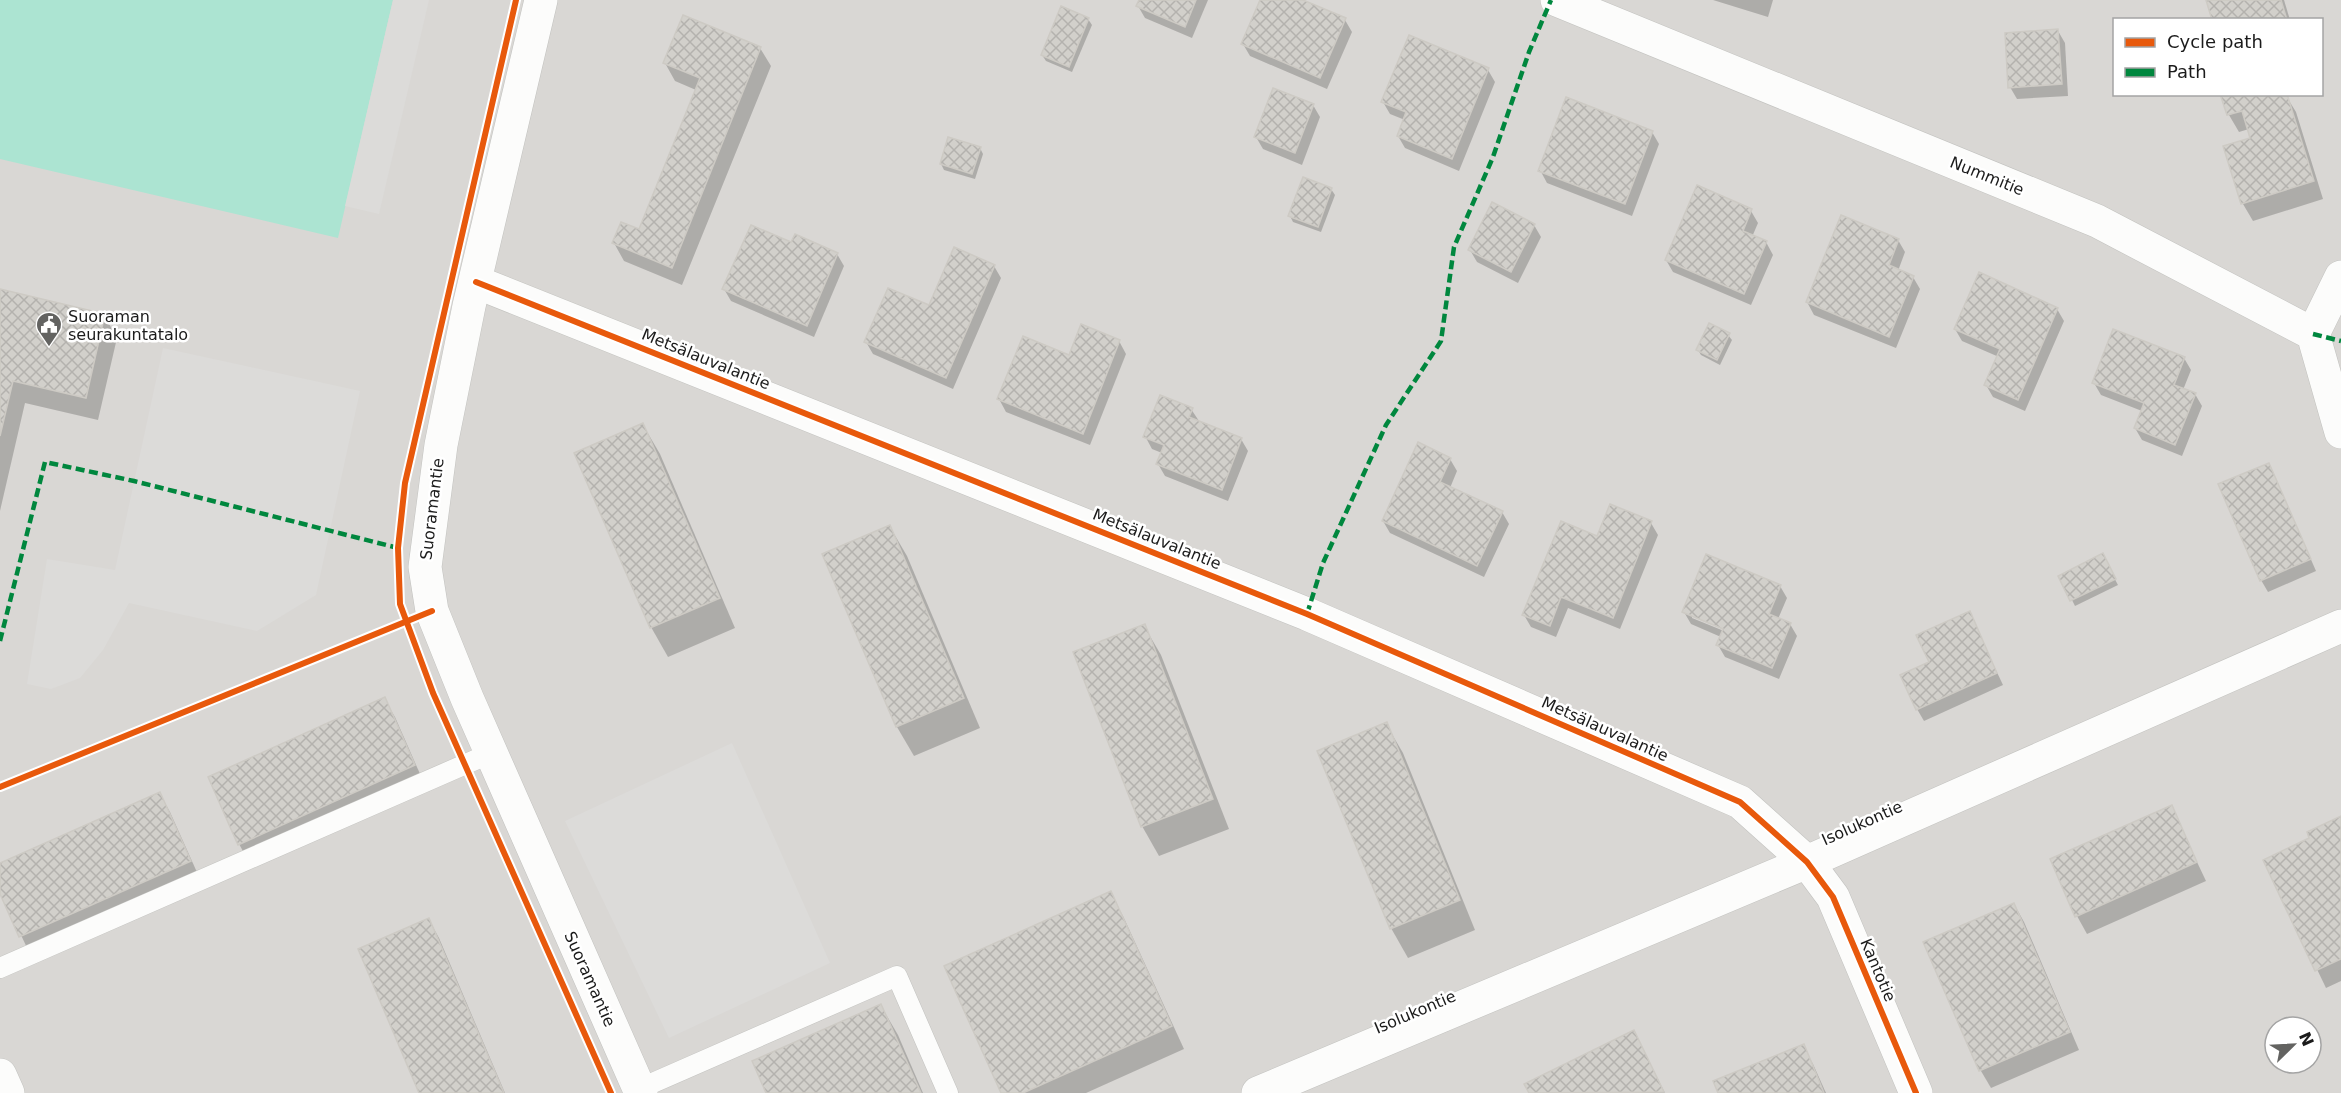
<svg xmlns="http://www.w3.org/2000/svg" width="2341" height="1093" font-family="'DejaVu Sans',sans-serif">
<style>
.residential{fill:#d9d7d4;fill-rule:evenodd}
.pitch{fill:#ace4d2}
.parking{fill:#dcdbd9}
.shadow{fill:#0003;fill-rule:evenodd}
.building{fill:url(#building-cross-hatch);stroke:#cdcac4;stroke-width:1.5}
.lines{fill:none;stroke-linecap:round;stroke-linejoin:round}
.lane-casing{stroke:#c2c2bf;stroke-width:21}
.street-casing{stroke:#c2c2bf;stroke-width:34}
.lane{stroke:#fcfcfb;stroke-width:20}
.street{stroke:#fcfcfb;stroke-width:33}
.quiet{stroke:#00873e;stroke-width:4.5;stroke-dasharray:9 4.5;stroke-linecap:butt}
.cycleway-casing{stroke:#fff;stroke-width:10}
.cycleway{stroke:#e8590c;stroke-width:6}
.labels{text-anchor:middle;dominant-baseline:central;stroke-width:5;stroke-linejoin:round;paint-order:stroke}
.street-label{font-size:16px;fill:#1b1b1b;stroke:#fff}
.poi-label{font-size:16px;fill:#1b1b1b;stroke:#fff;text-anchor:start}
</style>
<defs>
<pattern id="building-cross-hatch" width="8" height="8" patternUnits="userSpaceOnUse" patternTransform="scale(1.5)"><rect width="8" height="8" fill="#d2d0cb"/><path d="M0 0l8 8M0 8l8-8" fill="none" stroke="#b4b2ae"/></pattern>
</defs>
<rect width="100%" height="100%" fill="#eae8e2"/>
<path class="residential" d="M 0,0 L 2341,0 L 2341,1093 L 0,1093 ZM 2114,20 L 2322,20 L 2322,94 L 2114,94 ZM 2275,1027 L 2311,1027 L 2311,1063 L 2275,1063 Z"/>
<polygon class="pitch" points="0,0 393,0 338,238 0,159"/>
<g class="parking">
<polygon points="393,0 429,0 379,214 345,206"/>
<polygon points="163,348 360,391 316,595 257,631 129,603 103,650 80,678 51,689 27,684 47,559 115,570"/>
<polygon points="732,743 830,963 669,1038 565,821"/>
</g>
<g class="shadow">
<polygon points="1140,0 1208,0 1192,38 1145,18 1138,6"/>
<polygon points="1262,0 1300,0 1345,20 1352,32 1327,89 1250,56 1243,44"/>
<polygon points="1713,0 1773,0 1768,17"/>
<polygon points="2207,0 2284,0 2290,20 2214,20"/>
<polygon points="1088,19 1092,25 1072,72 1046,61 1042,55"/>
<polygon points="2058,31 2065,43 2068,96 2017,99 2010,87"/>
<polygon points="1410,37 1488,70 1495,82 1459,171 1405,148 1398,136 1405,120 1390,114 1383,102"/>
<polygon points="760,48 771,66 682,285 624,261 614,243 639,231 696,90 675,81 665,63"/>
<polygon points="2285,94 2296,112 2323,199 2253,221 2243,204 2225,147 2252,139 2249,129 2239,132 2229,115"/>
<polygon points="1313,105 1320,117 1302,165 1263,149 1256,137"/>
<polygon points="1652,132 1659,144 1632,216 1547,183 1540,170"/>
<polygon points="980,148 983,154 975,179 944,170 941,164"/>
<polygon points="1331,189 1335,195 1321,232 1293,222 1290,216"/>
<polygon points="1751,211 1758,223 1752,237 1766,242 1773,255 1751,305 1673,272 1666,260"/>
<polygon points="1534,225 1541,237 1518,283 1477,262 1470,250"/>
<polygon points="1898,240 1905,252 1898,271 1913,277 1920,289 1896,348 1814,315 1807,302"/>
<polygon points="837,254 844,266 814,337 731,301 724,289"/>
<polygon points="994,266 1001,278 953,389 873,354 866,342 929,307"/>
<polygon points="0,291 104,315 117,338 98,420 25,403 0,511"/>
<polygon points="2057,309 2064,321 2025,411 1993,397 1986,385 1999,357 1962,341 1955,329"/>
<polygon points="1728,335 1732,340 1720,365 1701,355 1698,350"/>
<polygon points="1119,341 1126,354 1090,445 1006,412 999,399"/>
<polygon points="2184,358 2191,370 2183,390 2195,394 2202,406 2182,456 2142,440 2135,428 2142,411 2101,395 2094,383"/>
<polygon points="1191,409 1199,421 1241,439 1248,451 1228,501 1165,476 1158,464 1162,453 1152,449 1145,436"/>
<polygon points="643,425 660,454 735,628 668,657 651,627 576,454"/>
<polygon points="1450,459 1457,471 1450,488 1502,512 1509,524 1484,577 1390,533 1383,521"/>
<polygon points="2269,464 2316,571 2268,592 2261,580"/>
<polygon points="1651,523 1658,535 1620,629 1568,608 1556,637 1531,627 1524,615 1598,538"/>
<polygon points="890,527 907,556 980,728 914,756 897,727 824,555"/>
<polygon points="2102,555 2118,585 2075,606 2060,576"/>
<path d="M 1780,586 L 1787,598 L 1778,619 L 1790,624 L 1797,636 L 1779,679 L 1725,657 L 1718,645 L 1721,637 L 1691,624 L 1684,612 ZM 1692,615 L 1730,630 L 1729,633 L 1692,618 Z"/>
<polygon points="1969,613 2003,685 1924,721 1917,709 1931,663"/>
<polygon points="1144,626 1161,655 1229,829 1159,856 1142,826"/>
<polygon points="384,699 395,717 424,783 249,862 239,844"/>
<polygon points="1386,724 1403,753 1475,930 1408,958 1391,928"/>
<polygon points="160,794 170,812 200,879 30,954 0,891 0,864"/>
<polygon points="2171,807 2206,881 2087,934 2077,916"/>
<polygon points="2341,818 2341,981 2326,988 2265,861 2311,839"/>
<polygon points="1110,893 1123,916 1184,1049 1086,1093 1003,1093"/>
<polygon points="2014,904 2024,922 2079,1050 1991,1088 1981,1071 1925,942"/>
<polygon points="429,920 439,938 505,1093 421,1093"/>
<polygon points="881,1006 898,1035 923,1093 768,1093"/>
<polygon points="1803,1046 1813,1064 1826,1093 1720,1093"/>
<polygon points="1643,1050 1665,1093 1530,1093 1526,1085"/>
</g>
<g class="building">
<polygon points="1139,0 1196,0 1185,27 1136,6"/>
<polygon points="1260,0 1303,0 1346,18 1320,78 1241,44"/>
<polygon points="2206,0 2281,0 2287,20 2212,20"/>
<polygon points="1061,6 1089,18 1069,67 1041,55"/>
<polygon points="683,15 761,47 672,268 612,243 621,222 639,229 700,78 663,63"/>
<polygon points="2058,29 2062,84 2008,88 2005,33"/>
<polygon points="1409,35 1489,68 1452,159 1397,136 1406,112 1381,102"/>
<polygon points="1273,88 1314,104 1295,153 1254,137"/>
<polygon points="2220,94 2287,94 2314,181 2241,204 2223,146 2250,138 2242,111 2227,115"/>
<polygon points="1566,97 1653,131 1625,204 1538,171"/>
<polygon points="948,137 981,147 972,174 940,164"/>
<polygon points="1303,177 1332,188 1318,227 1288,216"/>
<polygon points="1697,185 1752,209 1743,231 1767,241 1744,294 1665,260"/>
<polygon points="1492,202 1535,224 1511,272 1468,250"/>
<polygon points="1841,215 1899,239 1889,265 1914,276 1889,337 1806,302"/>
<polygon points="751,225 791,242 795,234 838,253 807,326 722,289"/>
<polygon points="954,247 995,265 946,378 864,342 888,288 929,305"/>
<polygon points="1979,272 2058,308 2018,400 1984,385 2000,349 1954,329"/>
<polygon points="0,289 105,314 86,398 13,381 0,436"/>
<polygon points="1709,323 1730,333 1717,360 1696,350"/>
<polygon points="1081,324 1120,340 1083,434 997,399 1023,336 1069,355"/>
<polygon points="2113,329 2185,357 2174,385 2196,393 2175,445 2134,428 2144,403 2092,383"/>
<polygon points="1160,395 1193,408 1189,417 1242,438 1222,490 1156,464 1164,445 1143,437"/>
<polygon points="643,423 720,598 650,628 574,453"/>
<polygon points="1418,442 1451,458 1440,482 1503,511 1477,566 1382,521"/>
<polygon points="2269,463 2311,559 2260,581 2218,484"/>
<polygon points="1610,504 1652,521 1613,618 1561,597 1550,626 1522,615 1561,521 1597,536"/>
<polygon points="890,525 964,698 896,727 822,554"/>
<polygon points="2103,553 2116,579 2070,601 2058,576"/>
<polygon points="1706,554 1781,585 1769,614 1791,623 1772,668 1716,645 1723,629 1682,612"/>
<polygon points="1970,611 1997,673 1916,710 1900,675 1929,662 1916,635"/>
<polygon points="1145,624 1213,799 1141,827 1073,652"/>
<polygon points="385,697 415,765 238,845 208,777"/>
<polygon points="1387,722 1460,900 1390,929 1317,751"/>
<polygon points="160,792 191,861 19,937 0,894 0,863"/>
<polygon points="2172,805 2197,862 2075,917 2050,859"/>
<polygon points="2341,816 2341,959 2315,971 2263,860 2309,838 2307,832"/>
<polygon points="1111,891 1172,1026 1023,1093 1001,1093 944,966"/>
<polygon points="2014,903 2070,1032 1979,1071 1923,942"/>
<polygon points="429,918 504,1093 419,1093 358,949"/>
<polygon points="881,1004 921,1093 766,1093 752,1061"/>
<polygon points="1634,1030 1664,1092 1529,1093 1524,1084"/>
<polygon points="1804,1044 1824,1093 1718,1093 1713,1081"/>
</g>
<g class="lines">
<defs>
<g id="lane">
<polyline points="0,968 491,753"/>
<polyline points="639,1089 897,976 948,1093"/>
</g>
<g id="street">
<polyline points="541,0 469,306 441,445 425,567 432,611 467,698 641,1093"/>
<polyline points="1557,0 2097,221 2313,334 2341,432"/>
<polyline points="476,282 1307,614 1740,802 1807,862 1833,897 1916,1093"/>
<polyline points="2313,334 2341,277"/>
<polyline points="0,1075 8,1093"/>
<polyline points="1258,1093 1807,862 2341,626"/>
</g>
</defs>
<use href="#lane" class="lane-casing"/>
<use href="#street" class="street-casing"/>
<use href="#lane" class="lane"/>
<use href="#street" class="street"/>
<g class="quiet">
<polyline points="2313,334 2341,341"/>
<polyline points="1307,614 1323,563 1386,425 1441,341 1454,247 1493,157 1529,52 1551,0"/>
<polyline points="0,641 45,462 134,481 398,548"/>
</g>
<defs>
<g id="cycleway">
<polyline points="516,0 405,483 398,548 400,604 433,693 611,1093"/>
<polyline points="476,282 1307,614 1740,802 1807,862 1833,897 1916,1093"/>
<polyline points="0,787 432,611"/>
</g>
</defs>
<use href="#cycleway" class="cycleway-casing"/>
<use href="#cycleway" class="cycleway"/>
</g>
<defs>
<symbol id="civic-pin" viewBox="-11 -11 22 30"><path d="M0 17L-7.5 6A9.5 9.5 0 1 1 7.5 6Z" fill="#636361" stroke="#fff"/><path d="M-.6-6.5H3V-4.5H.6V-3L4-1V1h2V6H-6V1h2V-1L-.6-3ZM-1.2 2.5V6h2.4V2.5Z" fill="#fff"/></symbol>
</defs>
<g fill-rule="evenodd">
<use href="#civic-pin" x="34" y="310" width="30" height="40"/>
</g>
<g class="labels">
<g class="street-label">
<text transform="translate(1987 176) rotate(22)">Nummitie</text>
<text transform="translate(706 359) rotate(22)">Metsälauvalantie</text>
<text transform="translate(432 509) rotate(-83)">Suoramantie</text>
<text transform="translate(1157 539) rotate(22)">Metsälauvalantie</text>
<text transform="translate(1605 729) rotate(24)">Metsälauvalantie</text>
<text transform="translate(1862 823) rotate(-24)">Isolukontie</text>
<text transform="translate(1878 970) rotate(67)">Kantotie</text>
<text transform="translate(590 979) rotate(66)">Suoramantie</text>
<text transform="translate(1415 1012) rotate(-23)">Isolukontie</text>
</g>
<g class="poi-label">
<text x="68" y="316">Suoraman<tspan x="68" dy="18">seurakuntatalo</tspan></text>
</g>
</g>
<rect x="2113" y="18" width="210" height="78" fill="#ffffff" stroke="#a4a4a4" stroke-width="1.5"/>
<rect x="2125" y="38" width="30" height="9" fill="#e8590c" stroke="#a4a4a4" stroke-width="1.5"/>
<text x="2167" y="48" font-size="18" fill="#1b1b1b">Cycle path</text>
<rect x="2125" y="68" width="30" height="9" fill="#00873e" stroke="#a4a4a4" stroke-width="1.5"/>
<text x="2167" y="78" font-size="18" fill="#1b1b1b">Path</text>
<g transform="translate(2293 1045) rotate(66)"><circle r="28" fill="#ffffff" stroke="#a4a4a4" stroke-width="1.5"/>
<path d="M0-4.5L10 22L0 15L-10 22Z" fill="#636361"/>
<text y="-9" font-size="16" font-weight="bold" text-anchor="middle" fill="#1b1b1b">N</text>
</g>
</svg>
